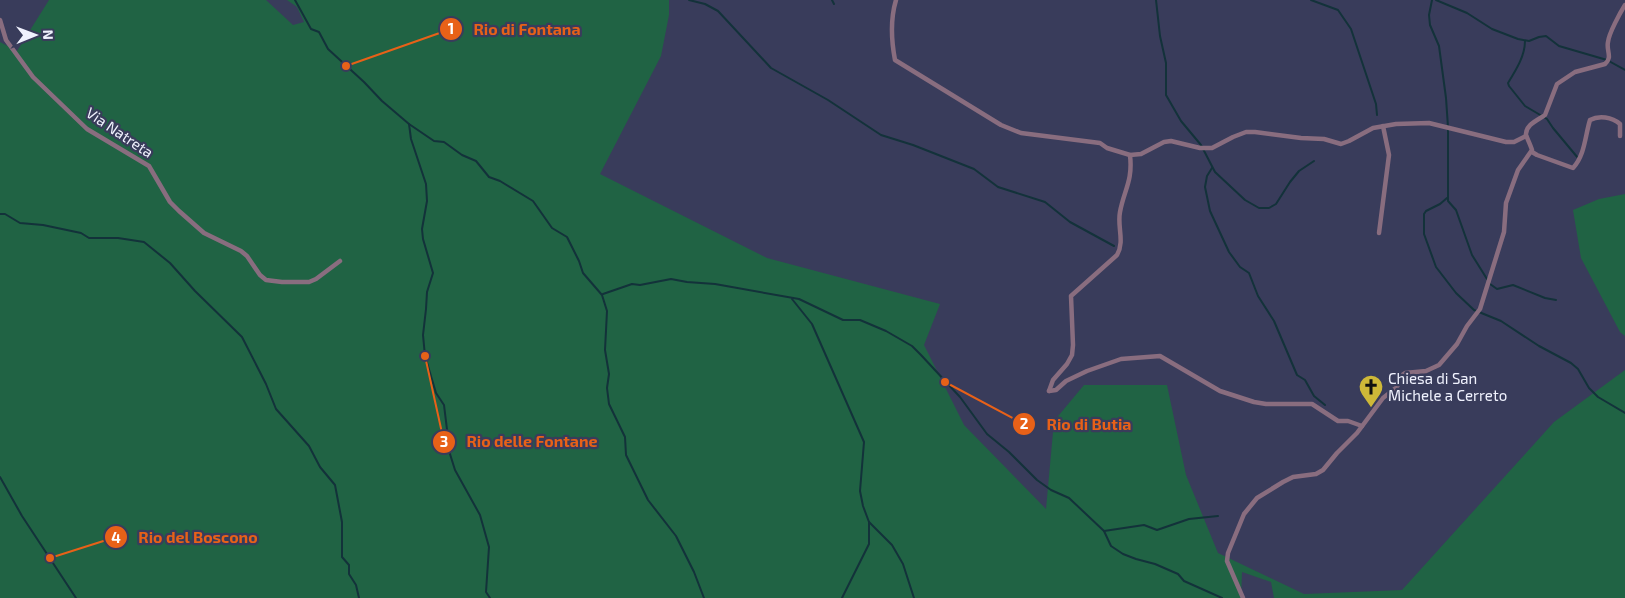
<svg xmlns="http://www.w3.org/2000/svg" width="1625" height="598" font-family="'Exo 2',sans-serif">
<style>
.green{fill:#206344}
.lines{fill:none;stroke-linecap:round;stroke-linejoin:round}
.stream{stroke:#13323a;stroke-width:2}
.minor{stroke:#896d7f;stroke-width:4.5}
.labels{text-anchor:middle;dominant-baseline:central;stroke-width:4.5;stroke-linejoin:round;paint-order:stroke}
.street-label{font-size:15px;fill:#f0f2fe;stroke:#393c5b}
.poi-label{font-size:15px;fill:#f0f2fe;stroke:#393c5b;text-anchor:start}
.leader{fill:none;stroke:#e86118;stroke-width:2}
.callout-dot{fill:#e86118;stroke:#393c5b;stroke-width:2}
.mark-label{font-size:15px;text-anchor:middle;font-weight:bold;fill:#fff}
.callout-label{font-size:16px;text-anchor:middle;font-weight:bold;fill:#e86118;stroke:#393c5b;stroke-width:4.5;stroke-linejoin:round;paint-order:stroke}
</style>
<rect width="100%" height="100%" fill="#393c5b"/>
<g class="green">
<polygon points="49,0 266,0 293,25 304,22 297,7 287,0 669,0 669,15 661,56 600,174 767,258 940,304 924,345 964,425 1046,509 1054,421 1084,385 1167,385 1186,475 1218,553 1304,594 1402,590 1554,422 1625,370 1625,598 1274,598 1271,582 1242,572 1241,598 0,598 0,42 17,51"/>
<polygon points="1625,194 1625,336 1620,332 1581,258 1573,210 1599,199"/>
</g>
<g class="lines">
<g class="stream">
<polyline points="295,0 311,29 319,32 328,49 364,82 382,101 409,124 434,141 444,142 462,155 476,161 489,177 500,181 533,201 552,228 567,237 579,261 583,273 602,295 607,311 605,350 609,374 607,388 609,404 625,437 626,455 648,500 676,536 694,572 704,598"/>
<polyline points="689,0 705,4 718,11 771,68 828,100 881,135 913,145 974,169 998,187 1045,202 1070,222 1114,246"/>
<polyline points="832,0 834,4"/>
<polyline points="1156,0 1160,36 1166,63 1166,95 1181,121 1201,145 1215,172 1245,200 1259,208 1269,208 1276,204 1290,182 1299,171 1314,161"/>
<polyline points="1311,0 1338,10 1351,29 1376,104 1377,115"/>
<polyline points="1432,0 1429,15 1430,25 1439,46 1446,98 1448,127 1448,201 1456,210 1472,255 1487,279"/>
<polyline points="1436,0 1467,13 1492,29 1518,39 1529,41 1539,37 1546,36 1559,46 1607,60 1625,70"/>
<path d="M 1525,41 C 1525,56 1516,70 1508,83 L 1509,86 L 1525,106 L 1547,119 L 1553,128 L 1578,158"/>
<polyline points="409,124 411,139 426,184 427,201 422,229 423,239 433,273 427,292 426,309 423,335 425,356 436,393 444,405 450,454 455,470 480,515 489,547 486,592 490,598"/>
<polyline points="1212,168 1207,176 1205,187 1210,211 1229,252 1240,267 1249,273 1258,296 1274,321 1297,375 1305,380 1314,396 1325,405"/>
<polyline points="1447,198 1440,204 1426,211 1424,214 1424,234 1436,267 1456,293 1474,310 1501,321 1539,346 1571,363 1578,369 1589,388 1598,397 1625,413"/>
<polyline points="0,214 5,214 20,223 43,225 81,233 89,238 118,238 144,242 170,263 195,291 242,337 266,384 276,409 309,446 320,467 335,485 342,522 342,557 349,565 349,574 356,585 359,598"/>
<polyline points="1490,284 1497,289 1513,285 1545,298 1556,300"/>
<polyline points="603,294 632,284 640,285 671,279 687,282 715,284 799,299 843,320 860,320 886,331 912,346 921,355 960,397 987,434 1009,452 1037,480 1051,490 1069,498 1104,531 1111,546 1123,554 1136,559 1155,564 1178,574 1184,581 1222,598"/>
<polyline points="792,299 812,324 864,442 860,491 863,506 869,522 892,545 903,564 914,598"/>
<polyline points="0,477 22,516 76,598"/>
<polyline points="1104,531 1144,525 1157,530 1189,519 1218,516"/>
<polyline points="842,598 869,544 869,522"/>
</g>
<g class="minor">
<path d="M 896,0 C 890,20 891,39 895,60 L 1001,125 L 1021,133 L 1100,143 L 1107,148 L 1130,155 L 1141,154 L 1164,142 L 1171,141 L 1200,148 L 1212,148 L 1233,137 L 1246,132 L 1255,132 L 1301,138 L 1324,139 L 1341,144 L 1349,141 L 1373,128 L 1396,124 L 1429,123 L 1506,142 L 1514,142 L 1526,136"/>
<polyline points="0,20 6,40 33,77 87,129 149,166 170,202 179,211 204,233 241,251 247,256 260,275 266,280 282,282 309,282 316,279 340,261"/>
<path d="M 1532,152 L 1537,155 L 1573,168 C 1585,155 1585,136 1590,120 C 1599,115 1612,117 1620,124 L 1620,136"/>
<polyline points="1379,233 1389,155 1383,126"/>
<polyline points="1049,391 1056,390 1066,381 1087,371 1121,359 1160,356 1220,391 1254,402 1266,404 1312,404 1338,421 1348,421 1362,426"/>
<path d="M 1049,391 L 1053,380 L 1067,364 L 1072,355 L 1073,345 L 1071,296 L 1117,255 C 1125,241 1117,227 1120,212 C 1124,190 1133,181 1130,155"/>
<path d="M 1243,598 L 1227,561 L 1228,553 L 1244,514 L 1257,498 L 1283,482 L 1293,477 L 1316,474 L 1323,470 L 1337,453 L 1357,433 L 1383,398 L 1397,387 L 1402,375 L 1405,373 L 1426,371 L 1439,365 L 1457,344 L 1467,326 L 1480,309 L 1504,232 L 1506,203 L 1518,170 L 1532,150 C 1531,146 1527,138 1526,135 C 1525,125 1538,120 1545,115 L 1557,84 L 1575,72 L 1605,64 C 1613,57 1606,51 1608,42 C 1609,33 1620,13 1625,5"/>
</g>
</g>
<defs>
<symbol id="church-pin" viewBox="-11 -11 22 30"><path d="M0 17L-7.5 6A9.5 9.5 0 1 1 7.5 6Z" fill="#ceb838" stroke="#393c5b"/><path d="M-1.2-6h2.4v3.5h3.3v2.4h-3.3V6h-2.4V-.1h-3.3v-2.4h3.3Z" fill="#111"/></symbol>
</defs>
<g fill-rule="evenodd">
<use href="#church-pin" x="1357" y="373" width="28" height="38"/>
</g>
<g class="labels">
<g class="street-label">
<text transform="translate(120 132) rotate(34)">Via Natreta</text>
</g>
<g class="poi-label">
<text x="1388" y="378">Chiesa di San<tspan x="1388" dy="17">Michele a Cerreto</tspan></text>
</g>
</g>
<path class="leader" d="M346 66L451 29M945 382L1024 424M425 356L444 442M50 558L116 537"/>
<g class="callout-dot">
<circle cx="346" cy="66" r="5"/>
<circle cx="945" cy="382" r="5"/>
<circle cx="425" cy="356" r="5"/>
<circle cx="50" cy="558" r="5"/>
<circle cx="451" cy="29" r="12"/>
<circle cx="1024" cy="424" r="12"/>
<circle cx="444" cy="442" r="12"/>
<circle cx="116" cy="537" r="12"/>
</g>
<g class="mark-label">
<text x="451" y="34">1</text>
<text x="1024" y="429">2</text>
<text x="444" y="447">3</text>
<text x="116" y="543">4</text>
</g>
<g class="callout-label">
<text x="527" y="35">Rio di Fontana</text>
<text x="1089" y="430">Rio di Butia</text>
<text x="532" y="447">Rio delle Fontane</text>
<text x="198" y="543">Rio del Boscono</text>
</g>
<g transform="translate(35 35) rotate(89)" stroke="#393c5b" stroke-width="4" paint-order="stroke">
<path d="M0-4L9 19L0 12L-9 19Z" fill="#f0f2fe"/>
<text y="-8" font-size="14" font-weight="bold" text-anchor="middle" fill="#f0f2fe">N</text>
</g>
</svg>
